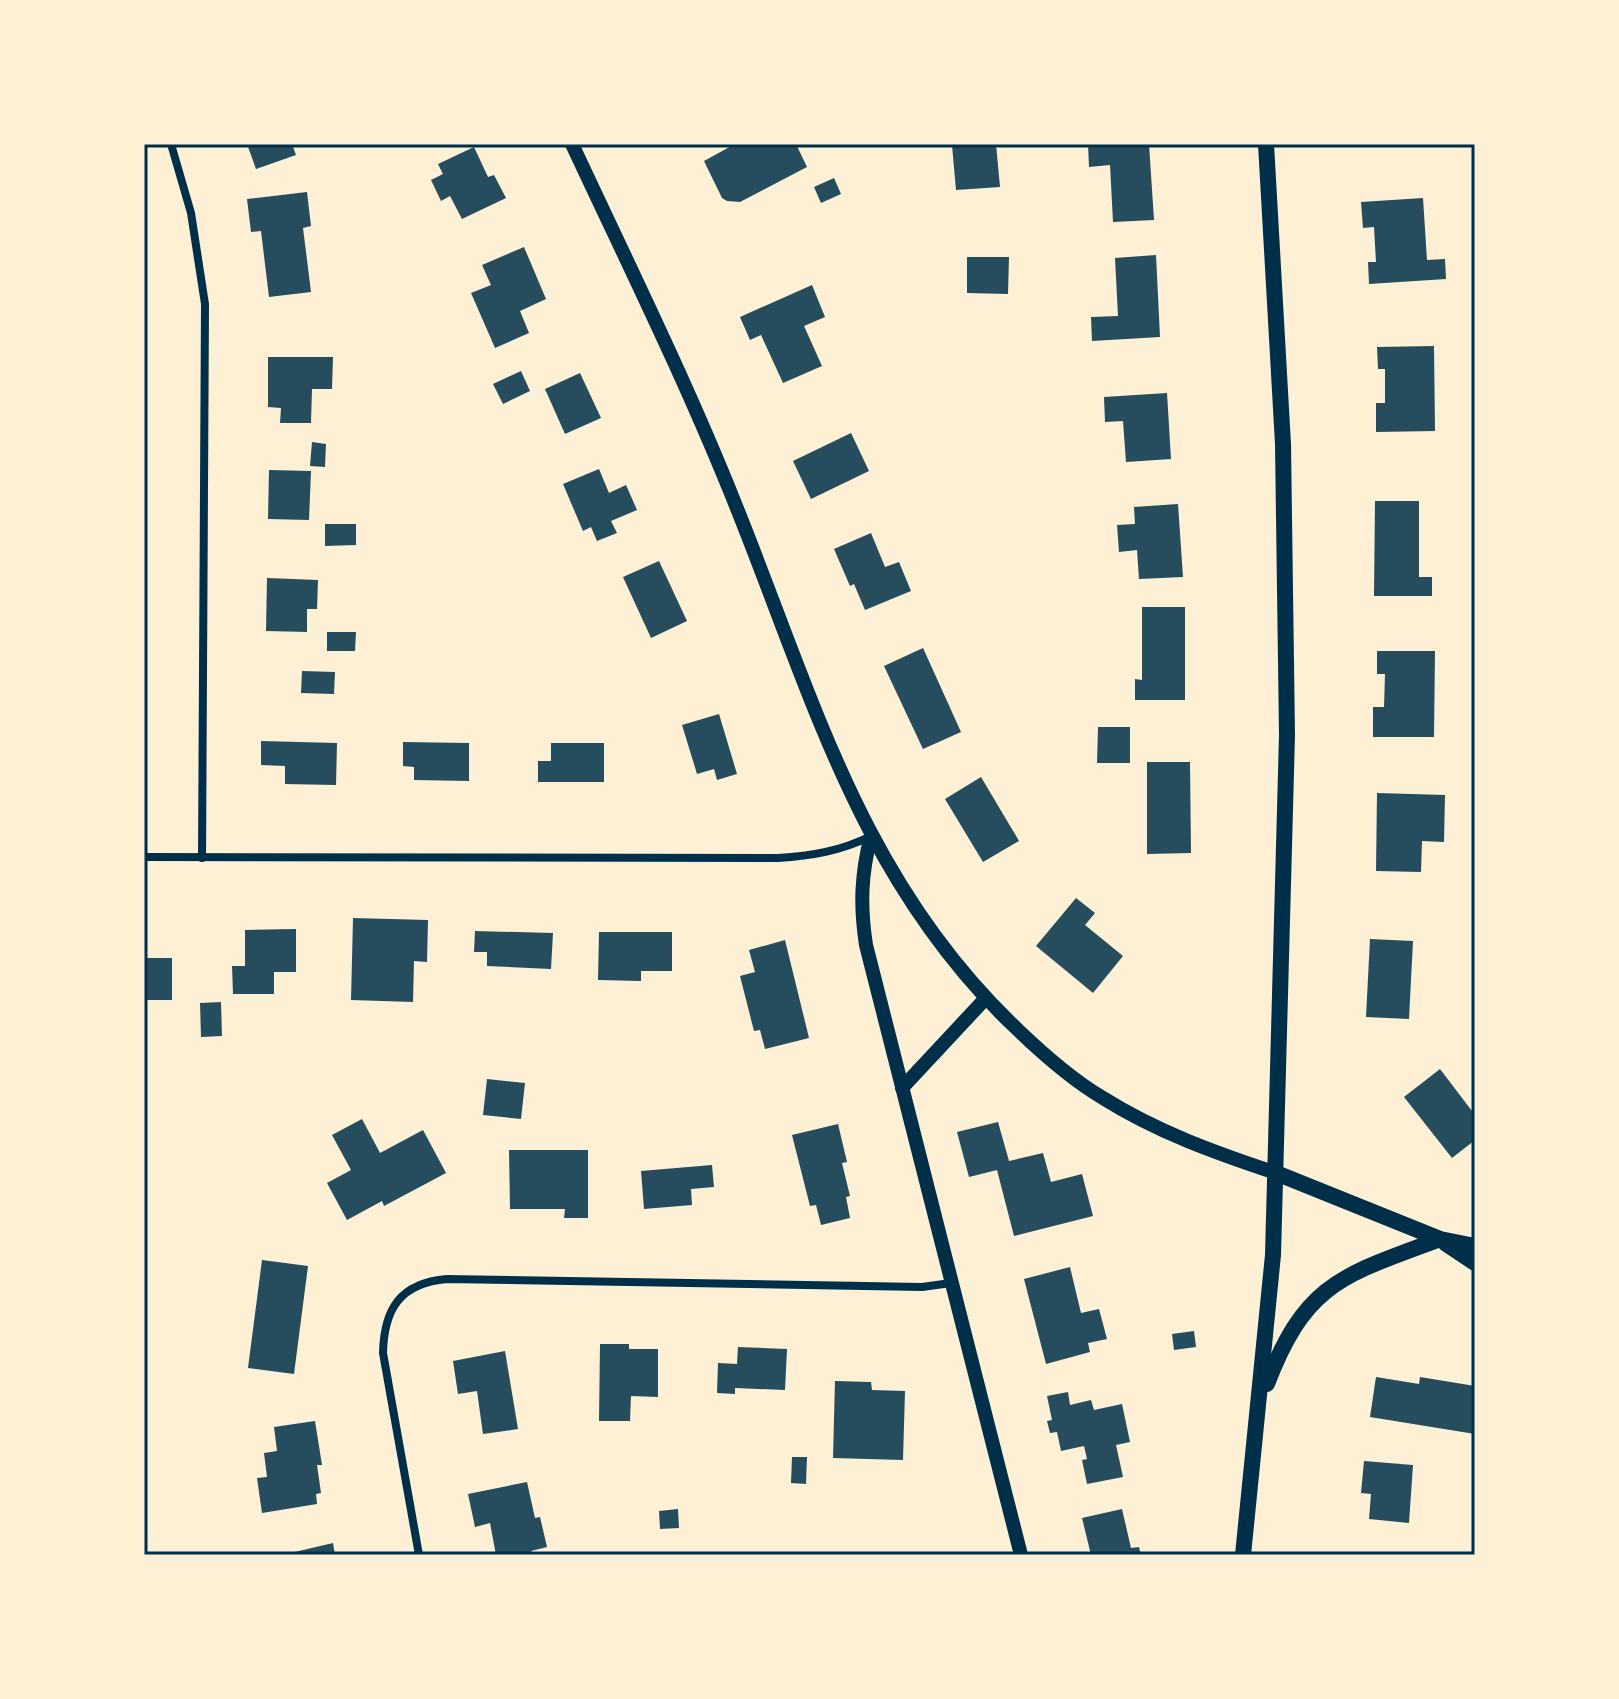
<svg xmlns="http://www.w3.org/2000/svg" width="1619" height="1699" font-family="'Fira Sans Condensed',sans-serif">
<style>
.building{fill:#264d5e}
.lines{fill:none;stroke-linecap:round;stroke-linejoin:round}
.minor{stroke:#003049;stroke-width:8}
.tertiary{stroke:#003049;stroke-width:14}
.secondary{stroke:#003049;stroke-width:16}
.neatline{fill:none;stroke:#003049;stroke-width:3}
</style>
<rect width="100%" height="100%" fill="#fdf0d5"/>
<g class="building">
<polygon points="247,144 292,144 296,155 256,169"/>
<polygon points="735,144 796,144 807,167 740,202 727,201 722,198 704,161"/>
<polygon points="996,144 1000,187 956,190 952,145"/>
<polygon points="1088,144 1149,144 1154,220 1113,222 1110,165 1089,167"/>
<polygon points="474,147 488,177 494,175 506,198 462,219 450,196 441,201 431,180 443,174 438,164"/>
<polygon points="834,178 841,194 821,203 814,187"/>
<polygon points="307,192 311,226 303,228 311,292 269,297 261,231 251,232 247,199"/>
<polygon points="1423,198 1427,260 1445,259 1446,279 1369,284 1368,262 1376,262 1374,227 1363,228 1361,202"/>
<polygon points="524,247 546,299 520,311 529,333 495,348 471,293 491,285 482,265"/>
<polygon points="1156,255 1160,337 1092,341 1091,317 1118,316 1115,258"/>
<polygon points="967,257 1009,257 1008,294 967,293"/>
<polygon points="812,285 825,317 804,326 822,366 783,383 761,335 750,340 740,317"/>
<polygon points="1434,346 1435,431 1376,432 1376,403 1385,403 1385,369 1378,369 1377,347"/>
<polygon points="268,357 333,357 332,389 312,389 311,423 280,423 281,408 268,407"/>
<polygon points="521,371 530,391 503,404 493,384"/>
<polygon points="580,373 601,418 565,434 545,389"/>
<polygon points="1167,393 1171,459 1126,462 1123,421 1105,422 1104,397"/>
<polygon points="851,433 869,471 811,499 793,461"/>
<polygon points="312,442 326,444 325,467 310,466"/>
<polygon points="599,469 609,493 626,485 637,510 611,521 617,533 597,541 591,527 583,531 563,484"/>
<polygon points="269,470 311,471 309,520 268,519"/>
<polygon points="1375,501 1419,501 1419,577 1432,577 1432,596 1374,596"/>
<polygon points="1178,504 1183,577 1139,579 1137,550 1119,552 1117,525 1135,524 1134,507"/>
<polygon points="325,524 356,524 356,545 325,546"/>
<polygon points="871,533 885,567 899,562 911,591 865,610 854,584 850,586 834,549"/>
<polygon points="659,561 687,621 651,638 623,577"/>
<polygon points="267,578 318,580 317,609 307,609 307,632 266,631"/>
<polygon points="1142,607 1185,607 1185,700 1135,700 1135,679 1142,680"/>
<polygon points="327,632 356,632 355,651 327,651"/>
<polygon points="923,648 961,732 923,749 884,666"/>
<polygon points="1377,651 1435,651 1434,737 1373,737 1373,707 1384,707 1385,674 1377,674"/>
<polygon points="302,671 335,672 334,694 301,693"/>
<polygon points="719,714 737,774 717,780 714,769 697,774 682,725"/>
<polygon points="1098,727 1130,727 1130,763 1097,763"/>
<polygon points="261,741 337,743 336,785 285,784 285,766 261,765"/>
<polygon points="403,742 469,743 469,781 414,780 414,767 403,766"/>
<polygon points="551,743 604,743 604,782 538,782 538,761 551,761"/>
<polygon points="1147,762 1190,762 1191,853 1147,854"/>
<polygon points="981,777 1019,841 983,862 945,799"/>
<polygon points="1377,793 1445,795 1444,842 1422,841 1421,872 1376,871"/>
<polygon points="1076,898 1095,913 1085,925 1123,956 1093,993 1036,946"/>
<polygon points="353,918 428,920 427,962 414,961 413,1002 351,1000"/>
<polygon points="296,929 296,972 274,972 274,994 233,994 232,966 245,966 245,930"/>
<polygon points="475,931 553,933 551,969 487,966 487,952 474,952"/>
<polygon points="599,932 672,932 672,971 641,971 641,981 598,980"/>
<polygon points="1370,939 1413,941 1409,1019 1366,1017"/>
<polygon points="785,940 809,1038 765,1049 760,1030 754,1031 740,976 755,972 749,950"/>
<rect x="144" y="958" width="28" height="42"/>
<polygon points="221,1002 222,1036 201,1037 200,1003"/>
<polygon points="1440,1069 1475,1115 1475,1140 1452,1158 1404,1097"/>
<polygon points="487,1079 525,1083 521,1119 483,1115"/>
<polygon points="362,1119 380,1153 423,1130 446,1173 384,1206 382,1201 347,1220 327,1183 351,1170 332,1135"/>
<polygon points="998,1122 1009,1161 1043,1153 1051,1182 1082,1174 1093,1216 1014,1236 997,1170 969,1177 957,1132"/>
<polygon points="838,1124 847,1162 842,1163 850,1196 846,1197 850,1218 821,1225 816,1205 810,1206 792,1135"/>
<polygon points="509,1150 588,1150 588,1218 564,1218 565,1209 510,1209"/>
<polygon points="712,1165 714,1187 691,1189 692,1205 644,1209 641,1171"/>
<polygon points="262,1260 308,1266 294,1374 248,1368"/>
<polygon points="1070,1267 1081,1313 1099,1309 1107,1339 1088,1343 1090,1352 1046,1364 1024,1279"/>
<polygon points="1194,1331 1196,1347 1174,1350 1172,1334"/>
<polygon points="600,1344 629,1344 629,1349 658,1349 658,1397 631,1396 630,1421 599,1421"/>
<polygon points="738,1347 787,1349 785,1390 735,1388 735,1394 717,1393 718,1363 737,1364"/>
<polygon points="505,1351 518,1429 483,1434 477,1391 458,1394 453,1361"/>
<polygon points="1376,1377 1419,1384 1420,1377 1475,1386 1475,1434 1370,1417"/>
<polygon points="835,1381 871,1382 872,1390 905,1391 903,1460 833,1458"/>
<polygon points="1068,1392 1070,1405 1091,1400 1094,1410 1122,1404 1130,1442 1116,1445 1123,1477 1087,1484 1082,1460 1087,1459 1084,1446 1061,1451 1057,1432 1050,1433 1047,1421 1052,1420 1047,1396"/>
<polygon points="315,1421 322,1465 317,1465 321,1493 316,1494 317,1504 262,1513 257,1478 267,1477 264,1453 277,1451 274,1427"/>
<polygon points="792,1457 807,1457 806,1484 791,1483"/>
<polygon points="1364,1461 1413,1465 1409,1523 1369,1519 1371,1494 1361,1493"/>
<polygon points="527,1482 535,1518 540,1517 547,1547 531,1551 532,1555 496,1555 490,1523 475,1527 468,1494"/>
<polygon points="678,1509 679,1528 660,1529 659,1511"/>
<polygon points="1122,1509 1131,1548 1139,1547 1141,1555 1091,1555 1082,1518"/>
<polygon points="333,1543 335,1555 286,1555 286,1554"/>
</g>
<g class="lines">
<g class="minor">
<polyline points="171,144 191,213 205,304 202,858"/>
<path d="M 144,857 L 778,858 C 811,856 841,851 871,836"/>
<path d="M 419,1555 L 383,1353 C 384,1309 400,1283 447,1279 L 922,1287 L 951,1283"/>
</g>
<g class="tertiary">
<path d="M 572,144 C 628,264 687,383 736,506 C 813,697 861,882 1017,1029 C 1044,1055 1071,1079 1103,1098 C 1157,1132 1216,1153 1276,1173"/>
<path d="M 871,836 C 861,874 860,906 866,945 L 1021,1555"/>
<polyline points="902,1088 985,999"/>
</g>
<g class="secondary">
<polyline points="1276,1173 1440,1239 1475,1246"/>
<polyline points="1445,1243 1475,1263"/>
<path d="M 1267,1384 C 1306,1281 1345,1275 1440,1239"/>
<polyline points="1243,1555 1273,1255 1287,735 1283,444 1266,144"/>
</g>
</g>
<rect width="1619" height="1699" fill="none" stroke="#fdf0d5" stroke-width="292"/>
<rect x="146" y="146" width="1327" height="1407" class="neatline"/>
</svg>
